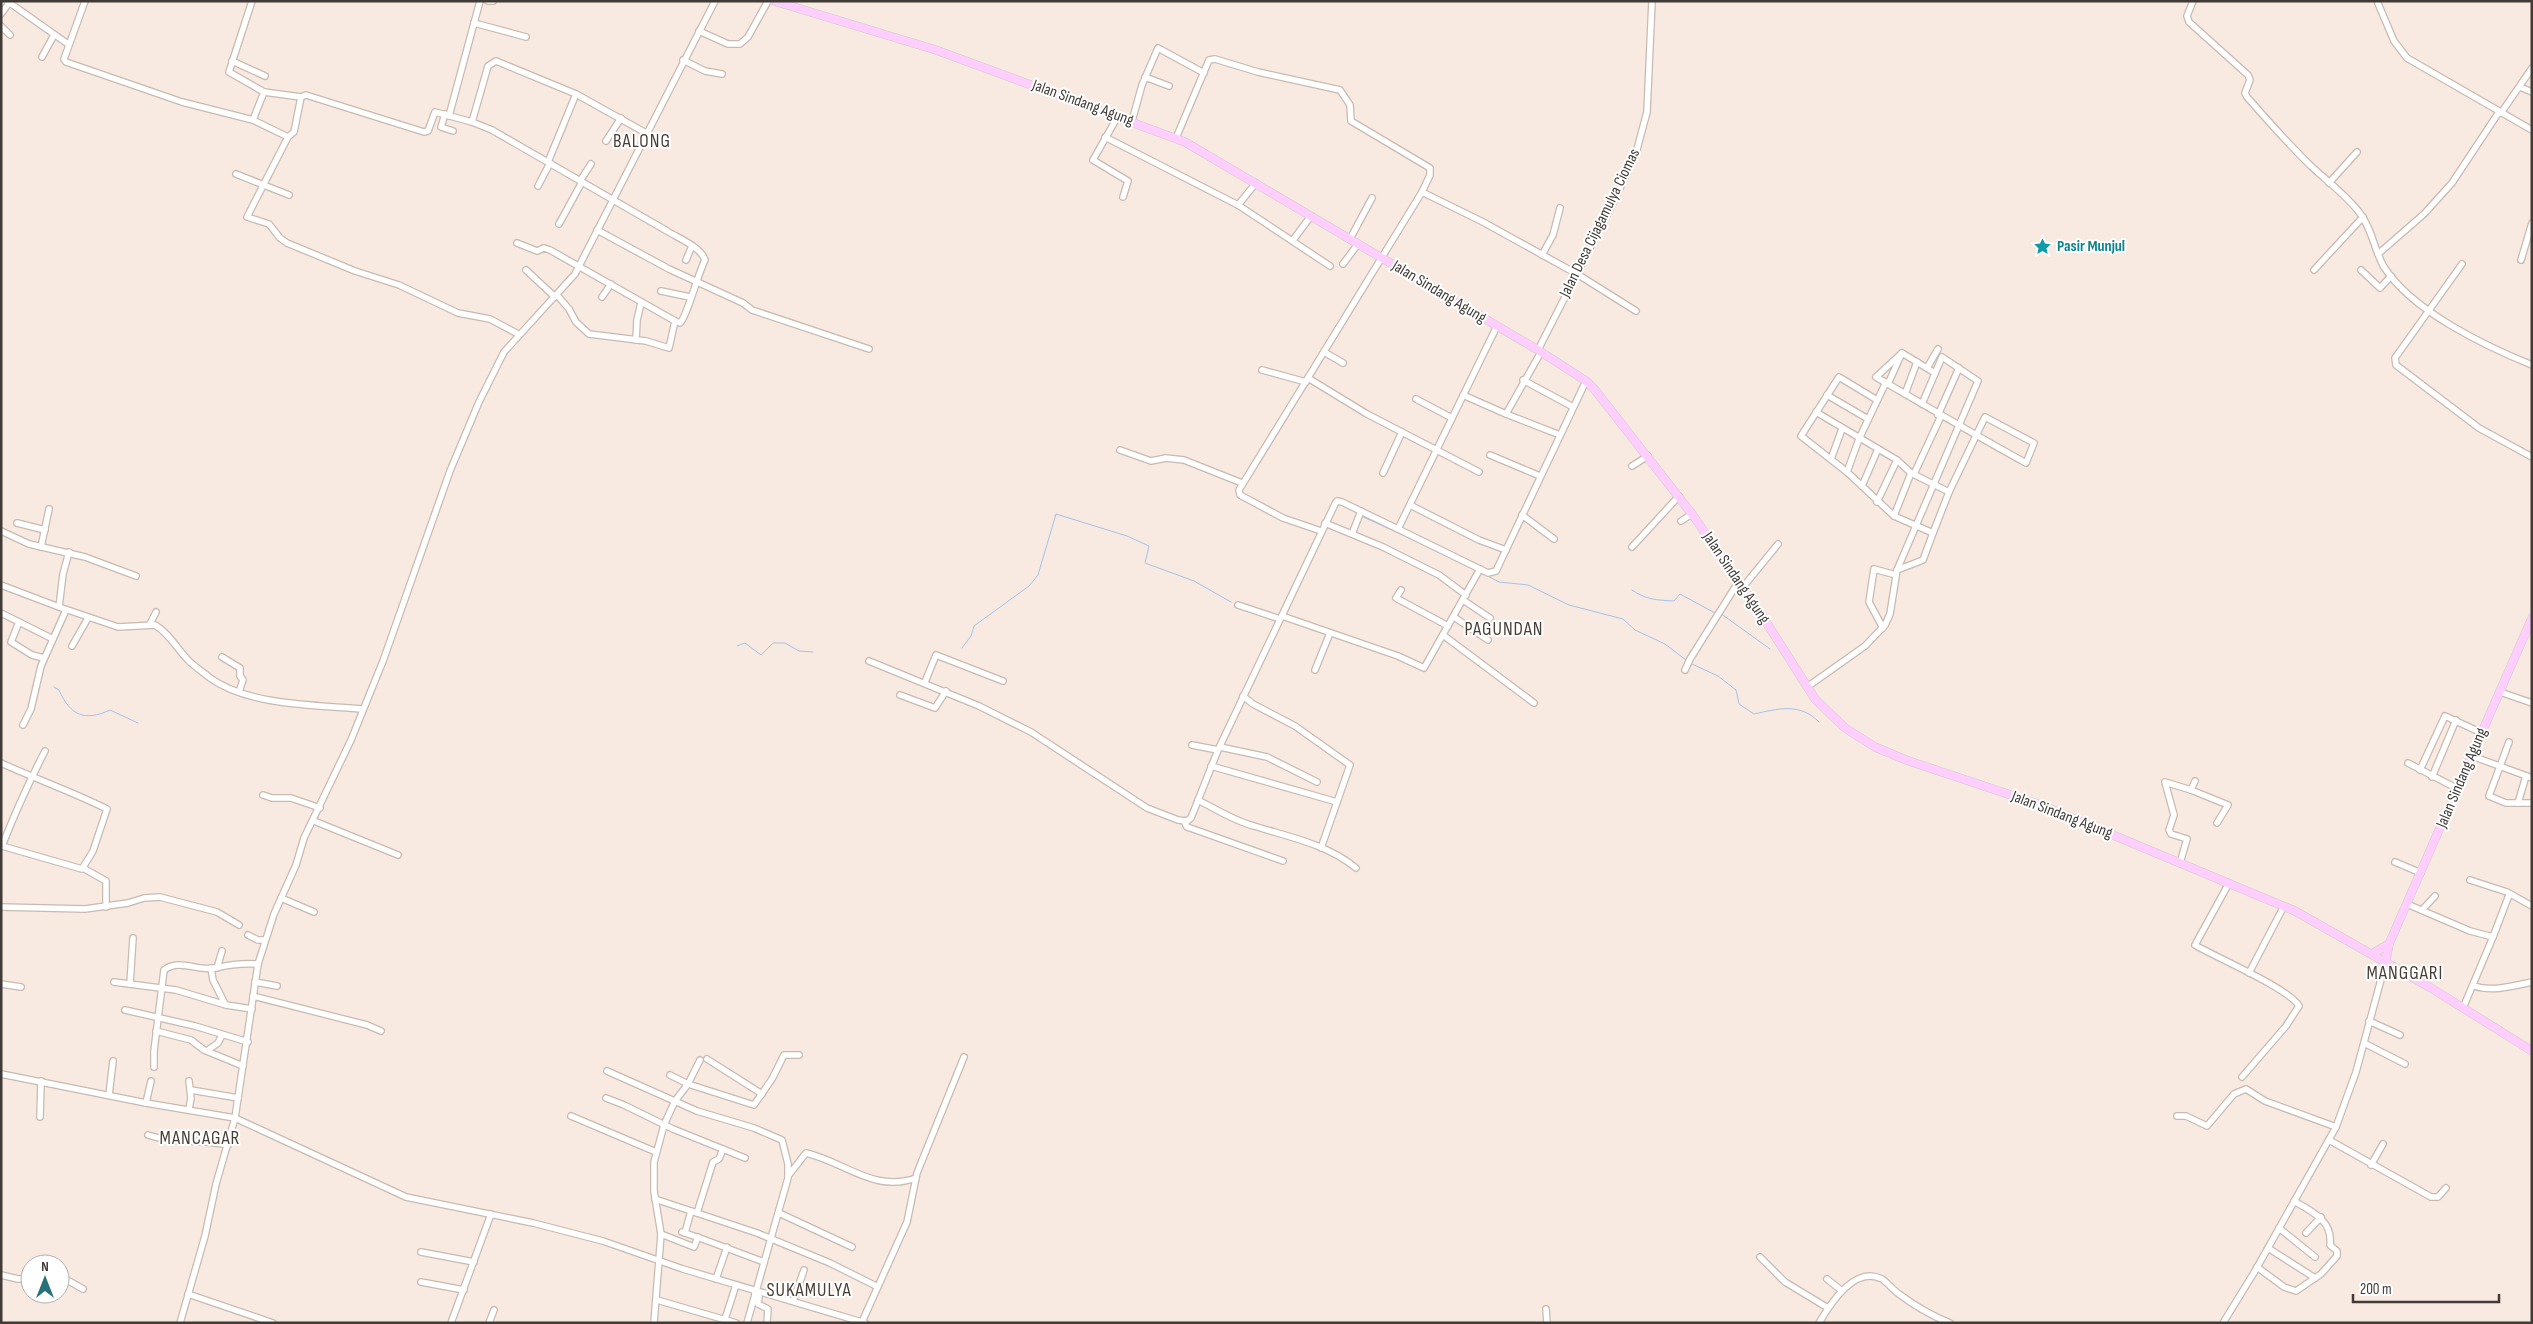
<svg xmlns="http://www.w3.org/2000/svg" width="2533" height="1324" font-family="'Sofia Sans Condensed',sans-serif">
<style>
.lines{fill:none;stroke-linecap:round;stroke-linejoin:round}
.stream{stroke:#a2c2f0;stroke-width:1}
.minor-casing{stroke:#c8bab1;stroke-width:8}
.major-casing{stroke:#cdcccb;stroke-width:9}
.minor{stroke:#fff;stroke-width:5.5}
.major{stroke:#fdcefe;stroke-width:8}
.labels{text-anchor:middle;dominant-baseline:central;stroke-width:4;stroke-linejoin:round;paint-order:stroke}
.street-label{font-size:16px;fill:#403b37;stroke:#fff}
.culture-label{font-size:16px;font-weight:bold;fill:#0d838f;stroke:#fff;text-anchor:start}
.quarter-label{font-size:19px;letter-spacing:1px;fill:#493e36;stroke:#fff}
</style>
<rect width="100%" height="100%" fill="#f8eae0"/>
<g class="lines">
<g class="stream">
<polyline points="1361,516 1418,542"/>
<polyline points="1482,573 1499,582 1528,585 1569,605 1623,619 1635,630 1665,644 1686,660"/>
<path d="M 1632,590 C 1646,600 1657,600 1674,601 L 1680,594 L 1715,613"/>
<polyline points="1720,613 1770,649"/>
<polyline points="737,646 745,643 761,655 773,643 785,643 799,651 813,652"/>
<polyline points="962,648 971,636 974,626 1029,586 1038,575 1056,514 1127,536 1149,546 1145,563 1194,581 1231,602"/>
<path d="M 1692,664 L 1718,676 L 1736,690 L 1739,704 L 1754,714 C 1777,709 1800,702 1819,722"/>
<path d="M 54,687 L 59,690 C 70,715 84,722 110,710 L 138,723"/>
</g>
<defs>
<g id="minor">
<polyline points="7,1 68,44"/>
<polyline points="85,1 64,59 66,62 182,102 253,120"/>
<polyline points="252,1 229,72 264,92 253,120 288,137 247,217 269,224 280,238 287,243 355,271 399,285 458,313 490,319 518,334"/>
<polyline points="488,1 493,1"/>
<path d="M 2193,1 L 2187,16 L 2189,22 L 2248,75 L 2250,80 L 2245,93 L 2247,97 C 2268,121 2289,145 2312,167 C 2327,181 2346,195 2359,212 C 2372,228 2374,250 2384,267 C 2412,311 2485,346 2532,365"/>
<polyline points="2377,1 2394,41 2407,58 2532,130"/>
<polyline points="1,14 9,3"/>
<polyline points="474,23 526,37"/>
<polyline points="1,26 10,35"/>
<polyline points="699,31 728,44 740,44 748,37 768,1"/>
<polyline points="42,57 54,35"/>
<polyline points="683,60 705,71 722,74"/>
<polyline points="232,61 265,76"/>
<polyline points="1145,77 1169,86"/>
<polyline points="2520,87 2532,92"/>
<polyline points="264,92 301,97"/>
<polyline points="2501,113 2532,68"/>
<polyline points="445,114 441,127 453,131"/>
<polyline points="449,116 480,1"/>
<polyline points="1118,116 1093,160 1128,181 1123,197"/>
<polyline points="1132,121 1142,85 1158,48 1204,73"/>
<polyline points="472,122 488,66 496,61 576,94 646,133"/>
<path d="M 288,137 L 294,132 L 301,97 L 306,95 L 424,132 L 428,131 L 435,112 L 472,122 L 492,130 L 667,231 C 678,238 701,247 705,260 C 699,271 686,319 680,323 L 675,321"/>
<polyline points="1105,137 1238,205 1256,183"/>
<polyline points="1176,138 1209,60 1215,59 1258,72 1340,90 1350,105 1351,121 1430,168 1430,175 1422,192"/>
<polyline points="606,141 621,118"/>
<polyline points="548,162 576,94"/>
<polyline points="236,174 289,195"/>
<polyline points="580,181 591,164"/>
<polyline points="2329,183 2357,152"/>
<polyline points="538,186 550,163"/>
<polyline points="1238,205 1330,266"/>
<polyline points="559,224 582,182"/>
<polyline points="597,230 669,269 743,303 752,310 869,349"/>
<polyline points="1350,239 1372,198"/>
<polyline points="1293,240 1311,216"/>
<polyline points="517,243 537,251 544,248 550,250 675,321 669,348 646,341 589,334 576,322 569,309 557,295"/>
<polyline points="2378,254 2424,214 2452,183 2499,112"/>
<polyline points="1542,255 1553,235 1560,208"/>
<polyline points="686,260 692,246"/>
<polyline points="2521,260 2532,223"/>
<polyline points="1343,264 1358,244"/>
<polyline points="2462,264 2395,358 2396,365 2479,428 2532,457"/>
<polyline points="526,270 555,297"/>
<polyline points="2314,270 2363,217"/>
<polyline points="2361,270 2380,288 2391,276"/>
<polyline points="661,291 690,297"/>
<polyline points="602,297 611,284"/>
<polyline points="636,340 637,320 641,303"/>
<polyline points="1538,350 1614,201 1636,153 1647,112 1652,1"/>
<polyline points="1324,352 1343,363"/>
<polyline points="1902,353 1935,373"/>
<polyline points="1927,368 1938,349"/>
<polyline points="1262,370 1306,382"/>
<polyline points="1308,378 1367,414 1479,472"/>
<polyline points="1523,380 1573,407"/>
<polyline points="1886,382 1859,439 1847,472 1894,516 1933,533 1949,492"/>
<polyline points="1888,384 1901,355"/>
<polyline points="1905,394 1917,362"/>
<polyline points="1463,395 1506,414 1541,352"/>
<polyline points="1827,395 1868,419"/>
<polyline points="1416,399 1452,418"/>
<path d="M 1816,412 L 1897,460 L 1911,473 L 1949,492 L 1985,417 L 2034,443 L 2026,463 C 1975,435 1926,406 1876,377 L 1902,353"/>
<polyline points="1506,414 1560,435"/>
<polyline points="1938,415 1959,368"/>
<polyline points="1120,450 1151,461 1166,458 1184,460 1242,483"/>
<polyline points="1490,455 1540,476"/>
<polyline points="1831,459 1842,429"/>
<polyline points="1632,466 1648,456"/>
<polyline points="1847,472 1801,436 1839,377 1877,400"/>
<polyline points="1383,473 1402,432"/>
<polyline points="1914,474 1941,416"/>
<polyline points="1862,486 1878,449"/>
<polyline points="1877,502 1897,460"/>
<polyline points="1410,505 1479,540 1506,550"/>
<polyline points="1522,515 1554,539"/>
<polyline points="1894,516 1911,473"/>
<polyline points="1681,521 1692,514"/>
<polyline points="17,523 45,530"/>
<polyline points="1325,523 1383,547 1439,575 1466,595"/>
<polyline points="1398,529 1488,573 1496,571 1586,381"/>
<polyline points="1,531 29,544 85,557 136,576"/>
<polyline points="1321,531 1283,518 1240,495 1239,490 1422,192 1483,222 1577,274 1636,311"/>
<polyline points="1352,534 1361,511"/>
<polyline points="41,547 49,509"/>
<polyline points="1632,547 1679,496"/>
<path d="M 69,552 L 63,574 L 59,607 L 118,627 L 155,625 C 169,633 177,649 189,661 C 195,667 203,672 210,678 C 249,706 317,705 363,709"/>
<polyline points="1897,570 1923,560 1933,533"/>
<polyline points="1,585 59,607"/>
<polyline points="1743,587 1778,544"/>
<polyline points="1401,590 1396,598 1448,626"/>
<polyline points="1463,600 1490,618"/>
<polyline points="1238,605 1280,619"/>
<polyline points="1,613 53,639"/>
<polyline points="1282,616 1398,656 1424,668 1480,569"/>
<polyline points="1454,617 1488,640"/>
<polyline points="19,622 11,642 32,655 44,658"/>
<polyline points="150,624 156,612"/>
<polyline points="1883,628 1869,602 1874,569 1896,575"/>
<polyline points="1443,635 1534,703"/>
<polyline points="72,646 88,618"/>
<polyline points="222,657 240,668 240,676 243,680 239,692"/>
<polyline points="869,661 979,706 1031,732 1147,808 1178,820 1187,821 1191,818 1218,750 1335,504 1337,501 1342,502 1398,529 1497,326"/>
<polyline points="1315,670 1330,633"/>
<polyline points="1685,670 1690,659 1739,581"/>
<polyline points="925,682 936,655 1003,681"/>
<polyline points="1807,687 1865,646 1885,625 1890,614 1897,570 1978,381 1942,357 1922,404"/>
<polyline points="2500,692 2532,703"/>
<polyline points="900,695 935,708 946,691"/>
<polyline points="1243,696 1253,704 1295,726 1350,765 1321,848"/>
<polyline points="23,725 31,709 41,666 66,610"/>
<polyline points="2509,742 2489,796 2506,803 2532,803"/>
<polyline points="1192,745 1218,750"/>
<polyline points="1220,747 1267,757 1317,782"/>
<polyline points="2472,756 2532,778"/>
<path d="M 1,763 C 36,779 73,792 107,809 L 93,851 L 82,869 L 2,846 C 15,813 29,782 45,751"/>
<polyline points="2408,763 2458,789"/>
<polyline points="1211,766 1337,802"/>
<polyline points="2420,770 2445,716 2482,733"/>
<polyline points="2432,777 2456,720"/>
<polyline points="2191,790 2228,805 2217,823"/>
<polyline points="263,795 272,798 291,798 320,808"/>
<path d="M 1198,800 C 1216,809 1234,821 1254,826 C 1289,837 1327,844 1356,868"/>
<polyline points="2518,803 2526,776"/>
<polyline points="314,821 398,855"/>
<polyline points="1184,821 1187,827 1193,829 1283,861"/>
<polyline points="2395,862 2421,873"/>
<polyline points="2180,863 2187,839 2171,834 2169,830 2174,815 2165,782 2191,790 2195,781"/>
<polyline points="83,868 106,881 106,907"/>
<polyline points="2470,880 2507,892 2532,906"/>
<path d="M 2229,883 L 2195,945 C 2215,957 2290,989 2299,1006 L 2286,1026 L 2242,1077"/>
<polyline points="281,898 314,912"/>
<polyline points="2407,904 2470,931 2493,937 2463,1008"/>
<polyline points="1,907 85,909 128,903 144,898 160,897 217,912 239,925"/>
<polyline points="2422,910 2435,896"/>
<polyline points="248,935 258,940 265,940"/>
<polyline points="2493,937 2509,895"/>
<polyline points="211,968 213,980 225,1004"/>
<polyline points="217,968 222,951"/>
<polyline points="2249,973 2284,906"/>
<polyline points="114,982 176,990 226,1005 252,1009"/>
<polyline points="255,982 277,986"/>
<polyline points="1,984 21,987"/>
<polyline points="130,984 133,938"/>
<path d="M 2474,986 C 2492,992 2513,986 2532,982"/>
<polyline points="253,996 367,1025 381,1031"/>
<polyline points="125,1010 195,1026 248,1042"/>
<polyline points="2369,1021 2400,1035"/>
<polyline points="156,1031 191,1040 204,1050 243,1066"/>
<polyline points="2364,1043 2405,1064"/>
<polyline points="208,1050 218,1043 222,1035"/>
<polyline points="707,1059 762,1094"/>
<path d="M 154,1067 L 154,1051 L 164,970 C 180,958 198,972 215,968 C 228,965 243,963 258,964"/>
<polyline points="607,1071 697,1111 754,1128 782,1140 788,1164 788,1178 747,1323"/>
<polyline points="1,1074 146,1103 235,1118 406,1197 533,1223 603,1241 683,1269 865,1323"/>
<polyline points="670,1075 688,1084 700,1060"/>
<polyline points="191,1090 238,1098"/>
<polyline points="109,1095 113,1061"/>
<polyline points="606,1098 624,1105 673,1129 745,1158"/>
<polyline points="146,1103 151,1081"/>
<polyline points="189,1109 191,1098 189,1081"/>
<polyline points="571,1116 656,1152"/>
<polyline points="2177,1116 2186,1116 2207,1126 2234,1094 2246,1089 2265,1101 2336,1127"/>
<polyline points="40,1117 41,1081"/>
<path d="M 148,1135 C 174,1144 201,1139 228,1145"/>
<polyline points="2329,1140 2431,1197 2438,1197 2446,1188"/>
<polyline points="2371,1165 2383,1144"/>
<path d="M 788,1176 L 806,1153 C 845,1162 874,1193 916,1178"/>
<polyline points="655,1199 757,1233 830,1263 876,1286"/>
<polyline points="697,1213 713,1162 719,1159 723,1149"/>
<polyline points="779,1213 852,1247"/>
<polyline points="2279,1228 2315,1257"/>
<path d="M 682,1232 C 710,1241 736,1252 764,1262"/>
<polyline points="685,1233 691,1211"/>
<polyline points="2306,1233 2321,1217"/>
<polyline points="661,1234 694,1247 698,1237"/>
<polyline points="2268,1248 2315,1278"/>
<polyline points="421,1252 474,1262"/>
<polyline points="1760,1257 1785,1282 1828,1308"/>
<path d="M 2257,1267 L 2284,1287 L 2296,1291 L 2321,1274 L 2337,1256 L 2337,1251 L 2330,1245 C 2333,1221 2313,1212 2294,1201"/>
<polyline points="1,1275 18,1279 30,1279"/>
<polyline points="716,1279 727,1247"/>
<polyline points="1827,1279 1842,1291"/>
<polyline points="421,1282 464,1290"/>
<polyline points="60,1285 69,1281 83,1289"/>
<polyline points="755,1293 759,1297 758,1304 768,1309 767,1323"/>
<polyline points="188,1294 273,1323"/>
<polyline points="657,1300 736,1323"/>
<polyline points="793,1301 804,1270"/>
<polyline points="1546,1309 1547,1323"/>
<polyline points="725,1319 736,1285"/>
<polyline points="862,1322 907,1222 917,1173 964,1057"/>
<polyline points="180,1323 205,1236 216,1184 235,1118 258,964 274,914 296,865 304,838 351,740 383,661 450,471 479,402 504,352 575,274 715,1"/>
<polyline points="451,1323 491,1214"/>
<polyline points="489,1323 494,1310"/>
<polyline points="654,1323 661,1234 654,1191 654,1162 664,1125 675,1101 688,1084 754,1105 772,1079 784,1055 799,1055"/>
<path d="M 1819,1323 C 1830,1304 1855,1265 1882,1279 C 1888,1283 1893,1290 1899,1294 C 1915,1306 1932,1316 1950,1323"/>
<polyline points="2223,1323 2255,1271 2336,1127 2356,1072 2386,961"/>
</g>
<g id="major">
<polyline points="774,1 936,50 1185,142 1538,350 1586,381 1595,390 1692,514 1761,614 1815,699 1845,728 1875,747 1906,760 2041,805 2295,911 2431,988 2532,1051"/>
<polyline points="2372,954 2389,944"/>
<polyline points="2386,961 2389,944 2532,618"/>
</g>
</defs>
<use href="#minor" class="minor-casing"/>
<use href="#major" class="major-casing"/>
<use href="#minor" class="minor"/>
<use href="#major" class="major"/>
</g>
<defs>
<symbol id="sight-bare" viewBox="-9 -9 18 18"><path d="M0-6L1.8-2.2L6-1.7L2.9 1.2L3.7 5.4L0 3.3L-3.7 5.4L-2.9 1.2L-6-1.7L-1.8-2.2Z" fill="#0f9aa8" stroke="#fff" stroke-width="2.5" paint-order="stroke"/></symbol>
</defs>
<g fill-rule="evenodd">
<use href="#sight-bare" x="2030" y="234" width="25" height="25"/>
</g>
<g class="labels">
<g class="street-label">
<text transform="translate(1083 103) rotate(20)">Jalan Sindang Agung</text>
<text transform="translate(1600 223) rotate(-64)">Jalan Desa Cijagamulya Ciomas</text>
<text transform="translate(1439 292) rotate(31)">Jalan Sindang Agung</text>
<text transform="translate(1736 578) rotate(56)">Jalan Sindang Agung</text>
<text transform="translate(2462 778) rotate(-67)">Jalan Sindang Agung</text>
<text transform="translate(2062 815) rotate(21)">Jalan Sindang Agung</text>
</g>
<g class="culture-label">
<text x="2057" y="246">Pasir Munjul</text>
</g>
<g class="quarter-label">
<text x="642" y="141">BALONG</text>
<text x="1504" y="629">PAGUNDAN</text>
<text x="2405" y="973">MANGGARI</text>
<text x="200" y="1138">MANCAGAR</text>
<text x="809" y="1290">SUKAMULYA</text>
</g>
</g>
<rect width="2533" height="1324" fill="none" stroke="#403b37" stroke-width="5"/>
<g transform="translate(45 1279)"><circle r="24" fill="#ffffff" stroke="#b3b1af"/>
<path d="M0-4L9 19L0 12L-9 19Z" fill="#277178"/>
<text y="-8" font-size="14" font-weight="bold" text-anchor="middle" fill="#403b37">N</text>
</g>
<path d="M2353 1294v8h146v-8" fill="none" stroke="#403b37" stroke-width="2.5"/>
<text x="2360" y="1294" font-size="15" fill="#403b37" stroke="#ffffff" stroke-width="4" paint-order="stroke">200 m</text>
</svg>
